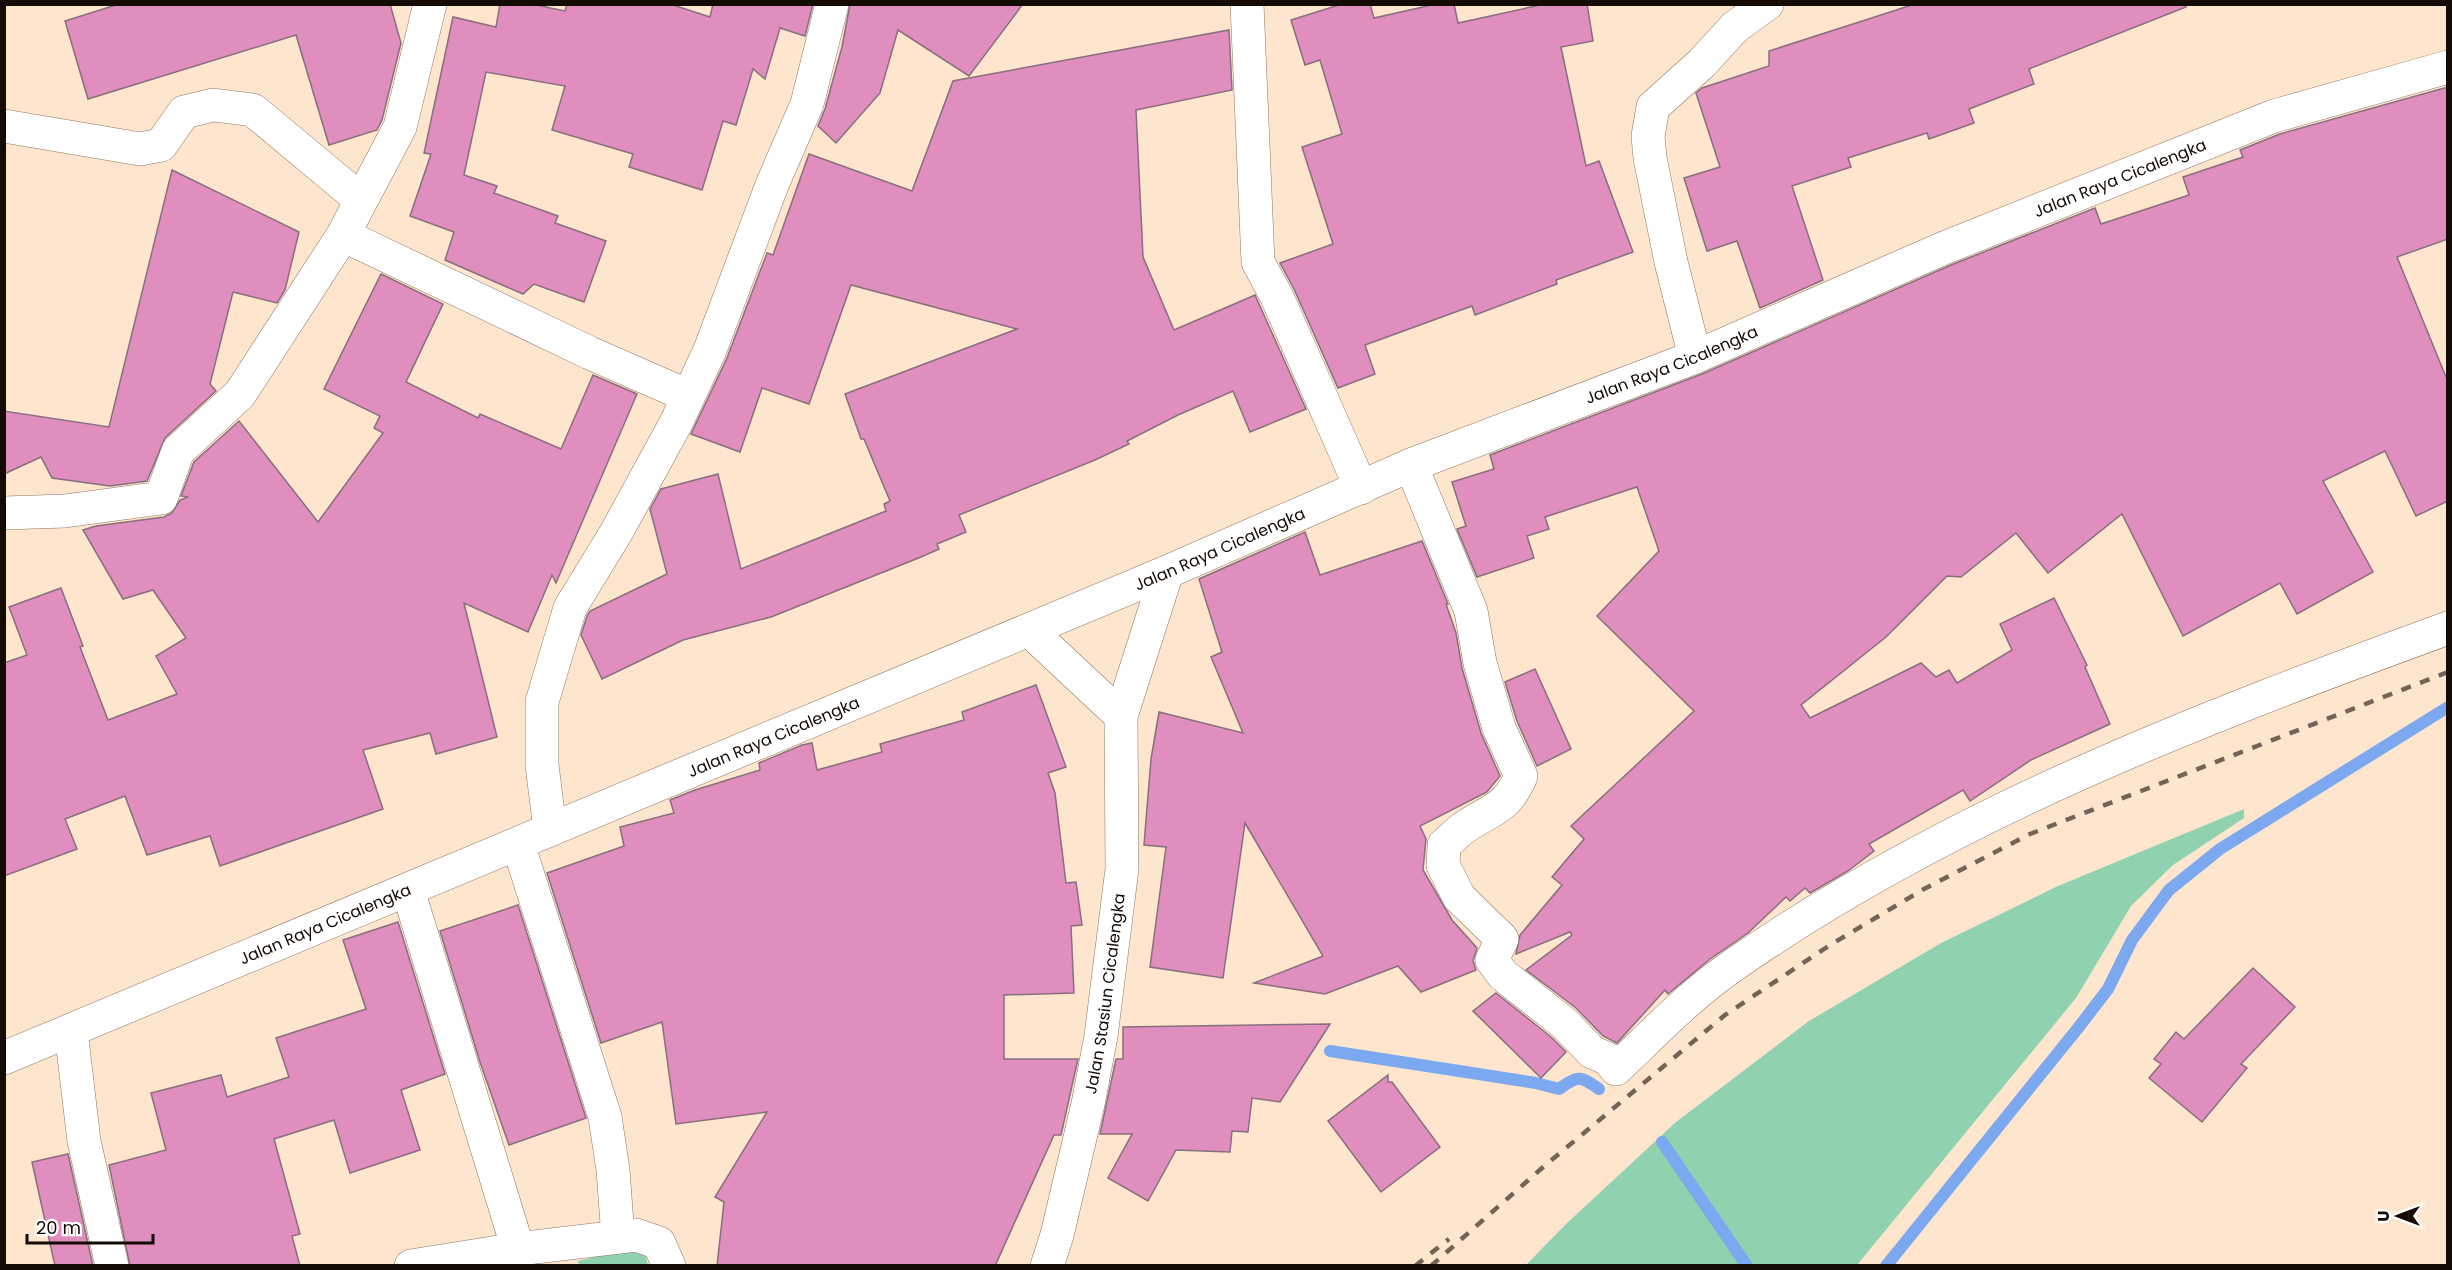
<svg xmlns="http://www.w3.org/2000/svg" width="2452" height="1270" font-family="Poppins,sans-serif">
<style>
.green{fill:#90d2af}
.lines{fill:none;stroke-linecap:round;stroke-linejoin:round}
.stream{stroke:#7ca8f0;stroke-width:12}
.building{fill:#df8ebd;stroke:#896e7d;stroke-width:1.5}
.minor-casing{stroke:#8d7863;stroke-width:34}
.major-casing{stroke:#8d7863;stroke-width:34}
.minor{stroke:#fff;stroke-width:33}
.major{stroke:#fff;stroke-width:33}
.rail{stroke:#736457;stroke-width:4.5;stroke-dasharray:10 10;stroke-linecap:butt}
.labels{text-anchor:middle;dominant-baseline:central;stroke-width:4.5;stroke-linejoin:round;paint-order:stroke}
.street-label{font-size:16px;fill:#130b04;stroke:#fff}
</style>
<rect width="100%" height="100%" fill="#fde5ce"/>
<g class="green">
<polygon points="2244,809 2244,818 2173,865 2131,906 2076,998 1857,1265 1526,1265 1565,1225 1676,1122 1809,1021 1941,943 2058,886"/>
<polygon points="643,1245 648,1265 579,1265 578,1261"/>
</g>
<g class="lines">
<g class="stream">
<path d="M 1330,1051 L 1536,1083 L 1559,1089 C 1579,1075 1580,1076 1599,1089"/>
<polyline points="1662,1142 1747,1266"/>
<polyline points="1886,1266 2078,1028 2108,989 2132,940 2169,890 2220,849 2448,707"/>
</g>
</g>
<g class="building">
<polygon points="119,4 390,4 401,43 382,120 377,130 329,145 296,35 88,99 65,21"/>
<polygon points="500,4 531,4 565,11 567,4 670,4 710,17 713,4 813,4 805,36 780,28 765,79 753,69 736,125 723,121 702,190 629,167 633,154 552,130 565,86 486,72 464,175 497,186 494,193 558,216 555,223 606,241 584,302 534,284 523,294 445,260 454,232 410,216 431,154 424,153 453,17 496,27"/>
<polygon points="850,4 1023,4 969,76 898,30 880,93 836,143 818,126 825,109 842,47"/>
<polygon points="1342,4 1370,4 1374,18 1436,4 1454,4 1458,23 1545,4 1587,4 1593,41 1561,47 1586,166 1599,161 1633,252 1556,280 1557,284 1475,315 1472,306 1365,345 1375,374 1338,388 1294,289 1280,263 1333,244 1302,147 1342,134 1320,60 1305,65 1291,20"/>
<polygon points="1915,4 2186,4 2186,7 2029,69 2034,84 1969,109 1974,123 1929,139 1927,133 1848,158 1851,167 1792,186 1823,280 1760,308 1737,241 1707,251 1684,178 1720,167 1696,93 1702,88 1769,66 1769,51"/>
<polygon points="1229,30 1232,90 1136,110 1143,257 1174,330 1255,295 1306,409 1250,432 1233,391 1178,415 1127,441 1129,444 1095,460 959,515 966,532 937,544 939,549 921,557 771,617 683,640 602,679 581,635 587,616 590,611 667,574 650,509 661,489 718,474 741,569 886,511 884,504 890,501 864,439 861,439 845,394 1017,329 851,285 809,404 762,388 740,452 691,434 727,358 767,253 773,255 809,154 912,191 953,81"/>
<polygon points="2448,87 2448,239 2397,257 2448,382 2448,501 2416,516 2385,451 2323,481 2373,572 2297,614 2280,583 2183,636 2122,514 2048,573 2016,533 1961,577 1947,576 1886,637 1801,705 1810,718 1921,663 1936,677 1949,670 1957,683 2012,650 2000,624 2054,598 2087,665 2085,667 2110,724 2031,760 1970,801 1963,790 1869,844 1874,851 1848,871 1810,893 1805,888 1790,901 1786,897 1748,933 1710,959 1668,994 1665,990 1617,1043 1603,1036 1576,1008 1526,970 1572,935 1570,932 1516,954 1520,935 1562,885 1552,877 1584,839 1571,826 1694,711 1597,616 1659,551 1637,487 1545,517 1549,529 1527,536 1534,558 1477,577 1457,529 1466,526 1452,482 1494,469 1490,455 1702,374 1951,265 2095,208 2101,224 2189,195 2183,177 2243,157 2240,150 2280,134"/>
<polygon points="172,170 299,232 285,290 277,303 233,292 210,384 216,391 165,438 147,481 110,486 52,478 41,457 4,474 4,411 109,427"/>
<polygon points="381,274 443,304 406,382 478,418 480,414 561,449 593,375 637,394 556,583 552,575 528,632 464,603 497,737 436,754 430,733 363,750 383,809 220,866 210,836 147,855 125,796 65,819 77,849 4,876 4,663 27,655 9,607 61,588 83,646 80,647 108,720 177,694 156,656 186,638 153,590 123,599 83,530 96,526 164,517 172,513 180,500 188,497 181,496 194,462 239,421 318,522 383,433 374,428 380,416 324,389"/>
<polygon points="1305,532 1320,575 1422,541 1448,604 1446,604 1456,633 1462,668 1481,733 1500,776 1487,792 1420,826 1426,839 1423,870 1452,920 1477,948 1473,961 1476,970 1421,992 1398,966 1325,994 1254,983 1323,956 1245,823 1223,978 1150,967 1166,847 1144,845 1151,759 1159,712 1243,733 1211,657 1222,652 1199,579"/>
<polygon points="1535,669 1571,749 1537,766 1517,721 1505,682"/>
<polygon points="1036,685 1066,767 1048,773 1055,793 1066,883 1076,882 1082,925 1071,926 1074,993 1004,995 1004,1059 1078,1059 1061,1135 1054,1135 995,1266 717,1266 724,1202 715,1197 767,1112 676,1124 662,1022 601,1043 547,873 624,846 620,827 674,813 670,800 695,790 760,770 759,763 802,745 812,743 817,770 882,752 880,744 964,720 962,712"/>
<polygon points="518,905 586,1118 509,1145 480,1062 440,931"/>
<polygon points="398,922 445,1074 401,1090 420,1150 350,1173 334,1120 274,1139 300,1234 292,1236 300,1266 130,1266 109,1165 166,1150 151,1093 221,1075 227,1097 289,1077 276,1038 366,1009 343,940"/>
<polygon points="2253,968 2295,1007 2241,1064 2247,1068 2202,1122 2149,1078 2161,1064 2154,1059 2176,1032 2184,1039"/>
<polygon points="1496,993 1551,1037 1566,1052 1541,1078 1473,1011"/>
<polygon points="1330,1024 1280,1102 1252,1098 1248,1132 1232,1131 1230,1152 1176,1150 1148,1201 1108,1178 1132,1134 1100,1134 1116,1059 1123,1059 1123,1027"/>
<polygon points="1388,1075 1388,1082 1392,1082 1440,1147 1381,1192 1328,1121"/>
<polygon points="68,1154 93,1266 55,1266 32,1162"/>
</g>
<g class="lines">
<defs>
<g id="minor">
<polyline points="1247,4 1258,262 1277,297 1361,488"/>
<polyline points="4,126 140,149 161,145 184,112 213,105 253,110 361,200"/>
<polyline points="343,235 590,353 688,396"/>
<polyline points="1695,357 1671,262 1650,158 1648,136 1653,107 1702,63 1735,27 1767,4"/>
<path d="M 1411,465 L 1471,611 L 1480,663 L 1499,728 L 1521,776 C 1506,811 1490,809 1462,829 C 1456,834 1450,840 1444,845 L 1443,865 L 1459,897 L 1502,939 L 1492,960 L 1503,975 L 1564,1023 L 1592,1052 L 1608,1059 L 1616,1069 C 1655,1032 1693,992 1738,962 C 1955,812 2202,718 2448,628"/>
<polyline points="4,513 65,511 161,498 178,451 240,394 343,235 400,127 430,4"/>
<polyline points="1029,630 1121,716"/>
<polyline points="550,830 542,765 542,702 570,608 617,531 676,423 710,350 772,185 807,104 832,4"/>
<polyline points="518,844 605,1117 613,1170 618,1237"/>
<polyline points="408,890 518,1249 636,1235 659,1243 669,1266"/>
<polyline points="71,1031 84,1141 112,1266"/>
<polyline points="411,1266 518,1249"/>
<path id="s1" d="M 1047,1266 L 1057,1235 L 1088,1104 L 1101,1036 L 1122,869 L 1121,716 L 1167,572"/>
</g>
<g id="major">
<path id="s2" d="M 4,1058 L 1167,572 L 1411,465 L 1695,357 L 1944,248 L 2274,116 L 2448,67"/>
</g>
</defs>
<use href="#minor" class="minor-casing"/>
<use href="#major" class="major-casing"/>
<use href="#minor" class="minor"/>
<use href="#major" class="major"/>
<g class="rail">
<polyline points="1415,1266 1449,1239"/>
<polyline points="1431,1266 1542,1168 1725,1015 1830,945 1924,889 2030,834 2448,672"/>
</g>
</g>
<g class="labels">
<g class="street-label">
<text stroke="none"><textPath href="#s2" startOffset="2292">Jalan Raya Cicalengka</textPath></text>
<text stroke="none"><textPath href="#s2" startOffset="1806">Jalan Raya Cicalengka</textPath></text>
<text stroke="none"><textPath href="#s2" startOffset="1318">Jalan Raya Cicalengka</textPath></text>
<text stroke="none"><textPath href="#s2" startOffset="834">Jalan Raya Cicalengka</textPath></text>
<text stroke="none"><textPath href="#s2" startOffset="348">Jalan Raya Cicalengka</textPath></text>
<text stroke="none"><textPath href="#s1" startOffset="279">Jalan Stasiun Cicalengka</textPath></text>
</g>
</g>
<rect width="2452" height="1270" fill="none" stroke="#130b04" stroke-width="12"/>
<g transform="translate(2398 1216) rotate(270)" stroke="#ffffff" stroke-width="4.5" paint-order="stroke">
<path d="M0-4.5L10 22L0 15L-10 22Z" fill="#130b04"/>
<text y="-9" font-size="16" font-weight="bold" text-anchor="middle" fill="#130b04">U</text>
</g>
<path d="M27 1234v9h126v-9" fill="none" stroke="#130b04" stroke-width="3"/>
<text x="36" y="1234" font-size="18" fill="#130b04" stroke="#ffffff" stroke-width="4.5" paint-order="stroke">20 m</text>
</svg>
